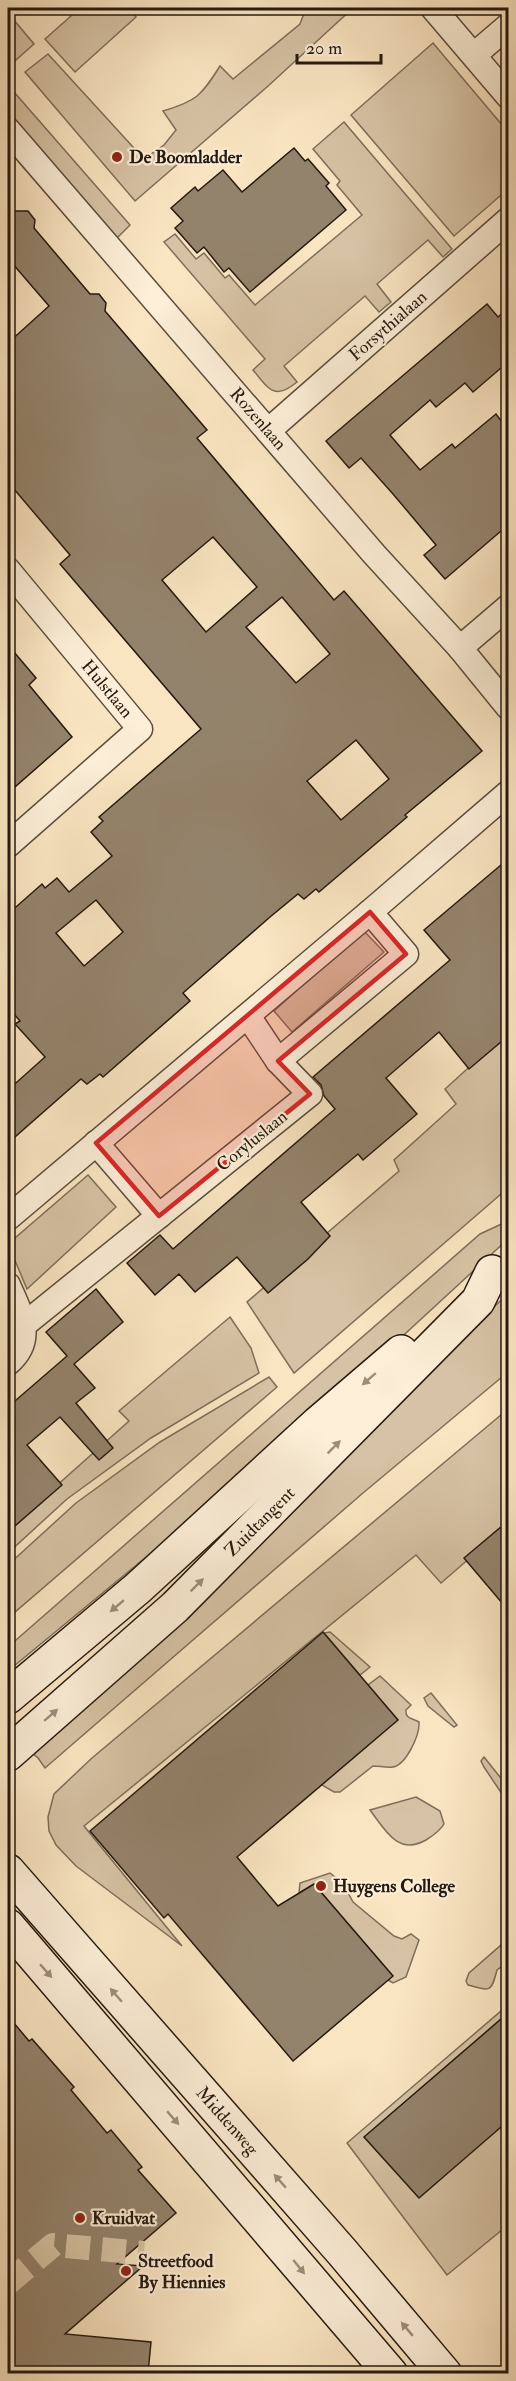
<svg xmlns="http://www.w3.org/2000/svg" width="516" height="2381" font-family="'IM FELL Double Pica',serif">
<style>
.green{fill:#d6c2a4;stroke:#7e6e5a;stroke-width:1.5}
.building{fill:#94836c;stroke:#25190f;stroke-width:1.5;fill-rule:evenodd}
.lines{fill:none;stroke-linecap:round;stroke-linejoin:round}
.street-tunnel{stroke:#dac6a7;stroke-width:24;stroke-dasharray:24 12;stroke-linecap:butt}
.street-casing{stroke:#5a4c3c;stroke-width:27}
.secondary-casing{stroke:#25190f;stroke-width:36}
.street{stroke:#fceed7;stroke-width:24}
.secondary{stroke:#fceed7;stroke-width:33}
.oneway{fill:#9b8e7d}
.marked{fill:#d62828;fill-opacity:0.2;stroke:#d62828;stroke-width:4.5;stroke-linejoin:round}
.poi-dot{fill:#8f2418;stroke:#fceed7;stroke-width:2}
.labels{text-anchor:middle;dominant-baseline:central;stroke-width:4.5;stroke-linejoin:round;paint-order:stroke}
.poi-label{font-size:18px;font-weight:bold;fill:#25190f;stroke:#fceed7;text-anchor:start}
.street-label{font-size:18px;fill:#25190f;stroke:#fceed7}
</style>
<rect width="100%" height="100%" fill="#fae5c2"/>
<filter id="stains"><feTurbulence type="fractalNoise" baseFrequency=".00333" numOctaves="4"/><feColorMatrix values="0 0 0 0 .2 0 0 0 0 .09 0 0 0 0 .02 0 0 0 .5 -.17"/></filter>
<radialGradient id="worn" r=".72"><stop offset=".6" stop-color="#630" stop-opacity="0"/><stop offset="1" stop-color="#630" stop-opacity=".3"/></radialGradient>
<g class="green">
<polygon points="80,8 128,8 136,17 75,72 45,39"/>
<path d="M 306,8 L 353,8 L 267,87 L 135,201 L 25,72 L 48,54 L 144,159 L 164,145 L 176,130 L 163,111 C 197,101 201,96 220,66 L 233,79 L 300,24 Z"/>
<polygon points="8,13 34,44 8,67"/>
<polygon points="433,43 508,132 508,189 454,236 351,115"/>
<polygon points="14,92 130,225 116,239 111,239 8,116 8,99"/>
<path d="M 344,122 L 452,249 L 443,257 L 428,240 L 377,284 L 391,302 L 379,312 L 365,296 L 284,366 L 297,382 C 274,401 269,389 253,370 L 265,359 L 164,242 L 175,234 L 196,259 L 204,253 L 225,278 L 229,275 L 255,305 L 362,215 L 337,185 L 340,181 L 313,149 Z"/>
<polygon points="363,930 384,952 292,1032 274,1011"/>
<polygon points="508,1032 508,1188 294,1373 247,1302 399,1171 394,1160 456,1104 445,1089"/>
<polygon points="88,1175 116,1207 27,1289 8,1244"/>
<polygon points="508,1221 508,1239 305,1426 8,1671 8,1647 480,1234"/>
<polygon points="508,1294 508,1372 363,1493 45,1768 38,1758 26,1748 388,1404"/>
<polygon points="230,1317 251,1348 259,1373 151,1438 67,1499 8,1553 8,1529 129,1421 119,1411"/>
<polygon points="269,1377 277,1387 8,1618 8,1565 76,1503 160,1442"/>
<polygon points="508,1409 508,1525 441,1583 416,1555 84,1826 182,1946 76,1866 56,1845 49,1831 48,1817 54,1794 92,1758"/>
<polygon points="330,1632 370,1667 360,1675 324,1633"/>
<path d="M 380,1676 L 411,1705 L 406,1710 C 405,1719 412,1718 419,1722 C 420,1735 406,1765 393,1767 C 387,1768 379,1766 373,1766 L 340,1792 L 334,1792 L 322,1785 L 368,1685 Z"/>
<polygon points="431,1693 457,1725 454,1727 428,1706 424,1698"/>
<polygon points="484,1757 508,1787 508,1803 484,1767 481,1761"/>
<path d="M 416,1797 L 440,1811 L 444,1824 C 440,1831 434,1835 426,1840 C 398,1856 385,1830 370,1810 Z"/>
<polygon points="330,1873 341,1882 340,1885 347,1891 353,1902 394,1936 402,1939 411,1934 419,1940 406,1977 393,1983 388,1980 392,1976 314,1884 299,1893 300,1883"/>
<path d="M 508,1939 L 508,1962 L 497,1970 C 491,1993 491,1991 468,1985 L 466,1981 L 469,1973 Z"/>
<polygon points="508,2005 508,2225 447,2275 347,2143"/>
</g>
<g class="building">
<polygon points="294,148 305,161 308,159 329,183 326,186 346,210 250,292 229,268 224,272 204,247 197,253 175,228 183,221 171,208 195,187 198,191 223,170 242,192"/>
<path d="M 8,211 L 28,211 L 35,220 L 34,228 L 90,294 L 99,294 L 106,303 L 105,311 L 207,430 L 197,438 L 334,600 L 344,591 L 482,751 L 405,815 L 407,817 L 319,892 L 316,889 L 304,899 L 298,894 L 270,917 L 183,993 L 190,1001 L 103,1077 L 100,1074 L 87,1084 L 81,1079 L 8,1143 L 8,1090 L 45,1057 L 15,1024 L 20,1021 L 8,1007 L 8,914 L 42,884 L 45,888 L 57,878 L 69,892 L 112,856 L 91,832 L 103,821 L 99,817 L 201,729 L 60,564 L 70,555 L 8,482 L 8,343 L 49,306 L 12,263 L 8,263 ZM 213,537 L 257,587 L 206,632 L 162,580 ZM 282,597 L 330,654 L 296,683 L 246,627 ZM 356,740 L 389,779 L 341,820 L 307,781 ZM 96,900 L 123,932 L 84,966 L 56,933 Z"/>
<polygon points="487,304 498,317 508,308 508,362 473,392 465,383 436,407 430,400 390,435 420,470 452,444 455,448 496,414 508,430 508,525 445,579 424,555 436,545 393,494 361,458 349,468 326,441"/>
<polygon points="8,645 36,678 29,685 72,737 8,793"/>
<polygon points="508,859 508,1036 469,1069 439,1032 386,1078 417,1114 363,1160 358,1154 301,1202 330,1236 308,1259 268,1293 237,1257 195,1292 179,1274 155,1295 127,1263 160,1235 173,1249 335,1109 324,1096 321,1085 313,1077 450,960 424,930"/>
<polygon points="96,1289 123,1322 74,1364 95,1388 76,1403 113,1448 99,1460 60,1417 27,1445 62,1485 8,1532 8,1407 67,1356 46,1332"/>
<polygon points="508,1521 508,1610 464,1558"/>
<polygon points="323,1632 398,1720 237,1857 278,1906 314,1884 393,1976 293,2061 168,1914 164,1918 90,1831"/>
<polygon points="508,2013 508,2121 419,2198 364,2137"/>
<polygon points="8,2016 29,2041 32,2039 74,2087 71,2090 107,2133 111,2130 142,2167 138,2170 176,2213 117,2264 143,2266 65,2334 151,2342 148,2373 8,2373"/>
</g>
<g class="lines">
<polyline class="street-tunnel" points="8,2283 53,2245 144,2253"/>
<defs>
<g id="street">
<polyline points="433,8 508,96"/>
<polyline points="474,55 508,26"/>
<polyline points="8,130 374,554 460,648 508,707"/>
<polyline points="268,431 508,220"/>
<polyline points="8,570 140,729 8,845"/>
<polyline points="460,648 508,607"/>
<polyline points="278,1061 406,954 370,912"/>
<polyline points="96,1143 159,1216"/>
<polyline points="8,1218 370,912 508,793"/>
<path d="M 8,1285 C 20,1313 36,1339 8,1363"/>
<polyline points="25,1324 310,1094 278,1061 248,1016"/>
</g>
<g id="secondary">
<polyline points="8,1697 138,1588 318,1423 401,1352"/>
<polyline points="8,1754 175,1607 478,1301 492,1272"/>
<polyline points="8,1871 343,2253 445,2374"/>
<polyline points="8,1926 391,2374"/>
</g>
</defs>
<use href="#street" class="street-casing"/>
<use href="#secondary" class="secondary-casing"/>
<use href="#street" class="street"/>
<use href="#secondary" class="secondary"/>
</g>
<defs><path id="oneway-solid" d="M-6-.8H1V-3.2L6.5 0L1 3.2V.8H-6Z" transform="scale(1.5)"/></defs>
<g class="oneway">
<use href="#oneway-solid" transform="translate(369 1379) rotate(139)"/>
<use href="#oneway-solid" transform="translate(334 1447) rotate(-45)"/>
<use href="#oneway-solid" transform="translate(197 1585) rotate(-45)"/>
<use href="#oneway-solid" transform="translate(117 1606) rotate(140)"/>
<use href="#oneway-solid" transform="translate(51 1715) rotate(-41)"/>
<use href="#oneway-solid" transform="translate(46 1971) rotate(49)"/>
<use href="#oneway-solid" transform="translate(116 1995) rotate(-131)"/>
<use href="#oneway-solid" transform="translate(173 2118) rotate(49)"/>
<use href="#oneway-solid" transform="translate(280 2181) rotate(-131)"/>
<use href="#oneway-solid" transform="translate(299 2267) rotate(51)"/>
<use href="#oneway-solid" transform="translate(407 2329) rotate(-130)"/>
</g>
<path class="marked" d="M 370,912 L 406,954 L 278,1061 L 310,1094 L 159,1216 L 96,1143 Z"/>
<g class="poi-dot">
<circle cx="117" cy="157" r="6"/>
<circle cx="321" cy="1886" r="6"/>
<circle cx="80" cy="2218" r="6"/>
<circle cx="126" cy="2271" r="6"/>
</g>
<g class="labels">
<g class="poi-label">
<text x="129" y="157">De Boomladder</text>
<text x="333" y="1886">Huygens College</text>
<text x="92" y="2218">Kruidvat</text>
<text x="138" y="2261">Streetfood<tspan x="138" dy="21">By Hiennies</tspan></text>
</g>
<g class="street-label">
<text transform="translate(388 326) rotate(-41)">Forsythialaan</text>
<text transform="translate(258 419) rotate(49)">Rozenlaan</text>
<text transform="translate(107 689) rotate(50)">Hulstlaan</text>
<text transform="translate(252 1141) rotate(-39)">Coryluslaan</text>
<text transform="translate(260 1522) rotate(-45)">Zuidtangent</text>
<text transform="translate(227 2121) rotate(49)">Middenweg</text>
</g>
</g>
<rect width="516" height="2381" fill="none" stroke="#fae5c2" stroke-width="30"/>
<rect x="9" y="9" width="498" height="2363" fill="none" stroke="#25190f" stroke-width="3"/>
<rect x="15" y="15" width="486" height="2351" fill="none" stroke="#25190f" stroke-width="1.5"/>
<path d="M297 54v9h84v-9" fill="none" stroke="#25190f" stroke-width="3"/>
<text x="306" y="54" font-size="18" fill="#25190f" stroke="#fceed7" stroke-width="4.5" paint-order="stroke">20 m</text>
<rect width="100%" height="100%" filter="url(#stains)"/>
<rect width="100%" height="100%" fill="url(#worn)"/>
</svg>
